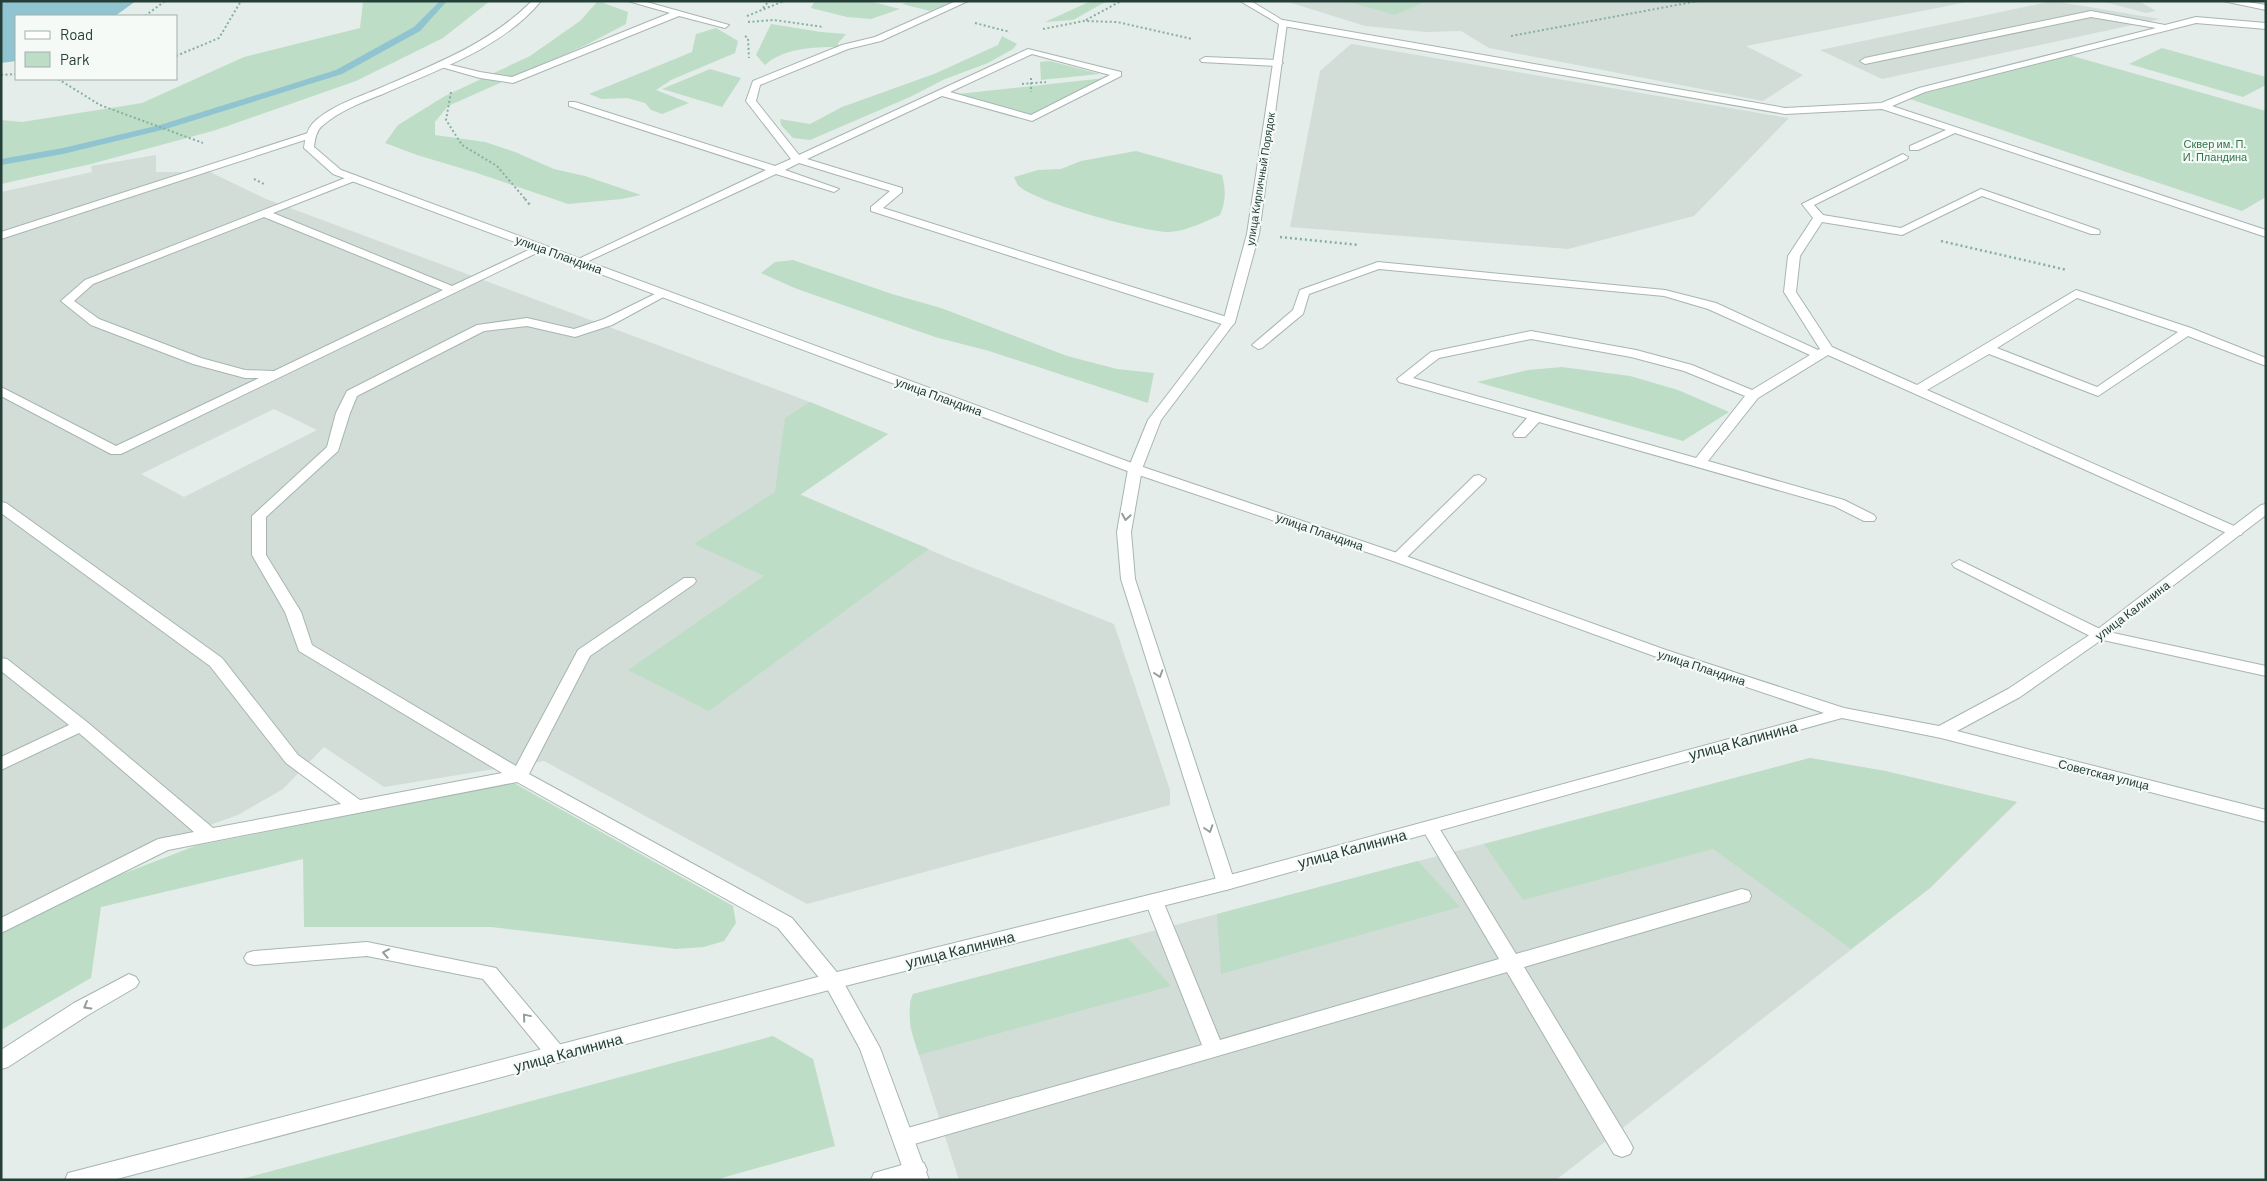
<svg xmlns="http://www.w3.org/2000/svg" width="2267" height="1181" font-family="Barlow,sans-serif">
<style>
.built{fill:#d2ddd8;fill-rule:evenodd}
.green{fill:#beddc7}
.water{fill:#8fc4d0}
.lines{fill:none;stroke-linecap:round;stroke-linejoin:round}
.stream{fill:#8fc4d0;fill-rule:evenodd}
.service-casing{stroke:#a7b5b0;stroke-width:2}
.minor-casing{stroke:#a7b5b0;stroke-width:2}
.tertiary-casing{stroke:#a7b5b0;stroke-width:2}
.path-far1{stroke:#86afa3;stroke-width:2;stroke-dasharray:2 2.5;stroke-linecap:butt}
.path{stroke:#86afa3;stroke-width:2.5;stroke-dasharray:2 3;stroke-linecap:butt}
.service{fill:#fff;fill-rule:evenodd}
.minor{fill:#fff;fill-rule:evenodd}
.tertiary{fill:#fff;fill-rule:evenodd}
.oneway{stroke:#929e9c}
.labels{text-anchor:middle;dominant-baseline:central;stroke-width:4.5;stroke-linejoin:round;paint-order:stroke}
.far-park-label{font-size:11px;fill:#30744b;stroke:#f5faf7}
.far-street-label{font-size:11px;fill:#243e38;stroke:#f5faf7}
.street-label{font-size:12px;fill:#243e38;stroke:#f5faf7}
.near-street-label{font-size:15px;fill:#243e38;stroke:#f5faf7}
</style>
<rect width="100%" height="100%" fill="#e4ede9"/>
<g class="built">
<polygon points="1285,1 1972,1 1746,46 1803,75 1763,101 1489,48 1461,31 1426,32 1365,26"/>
<polygon points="2053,1 2160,19 1882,79 1820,50"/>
<polygon points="2101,1 2139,1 2156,11 2146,13"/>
<polygon points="1351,44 1352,44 1789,118 1694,216 1568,249 1290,227 1320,71"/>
<path d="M 156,155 L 156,172 L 210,172 L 266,199 L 810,402 L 888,434 L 800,494 L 951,559 L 1114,624 L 1170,790 L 1170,805 L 807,904 L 544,761 L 384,787 L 324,747 L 283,789 L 238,815 L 207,826 L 1,934 L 1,192 L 92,172 L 91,166 ZM 274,409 L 317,430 L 184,497 L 141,474 Z"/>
<polygon points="1810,758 1885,771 2017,802 1930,888 1556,1180 959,1180 910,1027 910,1002 913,994"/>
</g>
<g class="green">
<polygon points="365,1 490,1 443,38 356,81 216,130 91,164 1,184 1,120 22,122 142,103 244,57 360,28 363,2"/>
<polygon points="598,1 628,12 626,24 586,45 448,106 435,122 435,135 485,142 515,152 554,169 585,176 641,195 622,199 568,204 477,173 417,155 385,143 398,125 445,96 530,56 580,21"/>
<polygon points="815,1 869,1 900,9 871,19 847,17 811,8"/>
<polygon points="910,1 957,1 930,11 902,4"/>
<polygon points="1091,1 1107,1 1073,20 1045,22"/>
<polygon points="1346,1 1427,1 1395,15"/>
<path d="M 771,24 L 821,32 L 846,34 L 838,43 L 838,47 C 814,47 784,48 765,65 L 756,55 Z"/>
<polygon points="716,28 738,41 735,53 671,80 656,90 689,103 662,114 651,110 645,103 627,98 602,99 589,94 692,52 696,34"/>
<polygon points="1002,36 1017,44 1013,49 988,63 945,79 910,97 810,140 793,138 781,125 780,119 810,124 842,107 934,74 998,45"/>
<polygon points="2162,48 2266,77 2266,85 2243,97 2129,64"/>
<polygon points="2069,55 2266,111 2266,197 2242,211 1907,98"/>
<polygon points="1050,61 1100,74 1041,80 1040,62"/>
<polygon points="710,69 741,78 722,107 662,89"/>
<polygon points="1106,78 1033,115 958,94"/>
<path d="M 1136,151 L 1222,175 C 1226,190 1226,201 1220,215 C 1204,222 1187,231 1169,232 C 1144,232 1039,203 1020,187 C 1017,185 1016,181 1014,177 L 1038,170 L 1061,169 L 1081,161 Z"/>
<polygon points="793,260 892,294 941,308 1067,356 1117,369 1154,373 1148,403 989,351 935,337 797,289 761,273 775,262"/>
<polygon points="1562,367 1630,376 1678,390 1729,412 1683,441 1477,382 1528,370"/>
<polygon points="810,402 888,434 800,495 929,549 709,711 628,670 764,576 694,544 775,492 785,418"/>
<polygon points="1810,758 1885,771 2017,802 1930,888 1851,949 1713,849 1523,900 1484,844"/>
<polygon points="514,783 733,906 736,923 724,941 704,947 676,949 491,927 304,927 303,859 101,907 91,978 1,1030 1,934 94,885 195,846"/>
<polygon points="1418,861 1460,907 1221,974 1217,914"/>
<path d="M 1128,938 L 1171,986 L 919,1055 C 913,1036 905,1014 913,994 Z"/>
<polygon points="773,1036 813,1059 835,1146 715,1180 238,1180"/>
</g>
<polygon class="water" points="1,1 136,1 115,16 16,16 16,61 1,63"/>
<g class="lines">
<polygon class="stream" points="440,1 447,1 420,31 342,74 166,129 63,154 1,165 1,159 63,148 160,125 336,70 414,27"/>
<defs>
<g id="service">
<polygon points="628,1 643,1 729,25 725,28 679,16 513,83 480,78 434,65 439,62 480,72 512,77 670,13"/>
<path d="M 956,1 L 968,1 L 881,41 L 848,49 L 760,85 L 756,101 L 799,155 L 1028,49 L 1121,72 L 1121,76 L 1032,121 L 942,96 L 807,159 L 902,188 L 902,192 L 883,208 L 1233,319 L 1235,322 L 1233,325 L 1225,325 L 871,211 L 871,207 L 890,191 L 799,163 L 785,170 L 839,189 L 834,192 L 776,174 L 582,264 L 574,264 L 572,262 L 766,170 L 569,106 L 569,102 L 575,102 L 775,166 L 791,159 L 746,101 L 753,81 L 842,45 L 875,37 ZM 1032,54 L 1110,75 L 1031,115 L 950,92 Z"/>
<polygon points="2223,1 2242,1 2266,5 2266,10"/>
<polygon points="2091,11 2165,25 2196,17 2266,23 2266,29 2196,23 1925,92 1892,106 2266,230 2266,237 1955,133 1918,150 1910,150 1910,146 1946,130 1882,109 1785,114 1283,26 1279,23 1283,20 1785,108 1881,103 1919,88 2156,28 2091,17 1865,64 1860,61 1865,58"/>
<polygon points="1205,57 1278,60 1283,63 1278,66 1202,62 1200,60"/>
<polygon points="311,132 316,135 314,137 1,239 1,232"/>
<path d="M 1903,154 L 1908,157 L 1907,159 L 1814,205 L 1823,215 L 1901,228 L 1981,189 L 2099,230 L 2100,232 L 2099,234 L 2091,234 L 1982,196 L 1902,235 L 1822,222 L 1800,256 L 1796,292 L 1832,347 L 1917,385 L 2076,290 L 2191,328 L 2266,358 L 2266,366 L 2188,336 L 2098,396 L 1989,354 L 1927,390 L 2241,529 L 2243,532 L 2241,535 L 2231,535 L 1828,355 L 1758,398 L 1708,461 L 1844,500 L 1874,515 L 1876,518 L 1874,521 L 1864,521 L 1834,506 L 1539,422 L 1525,437 L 1515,437 L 1513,434 L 1527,418 L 1399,382 L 1397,379 L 1431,352 L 1531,331 L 1636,350 L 1692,365 L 1752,390 L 1810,355 L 1708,309 L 1664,296 L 1379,269 L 1309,294 L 1303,314 L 1262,348 L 1258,349 L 1252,345 L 1293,310 L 1300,290 L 1378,262 L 1665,290 L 1716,303 L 1818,350 L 1820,349 L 1784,292 L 1788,256 L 1813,218 L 1802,204 ZM 2077,298 L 2178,332 L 2097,387 L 1997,348 ZM 1531,339 L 1631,357 L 1684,371 L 1745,396 L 1696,458 L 1413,378 L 1439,358 Z"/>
<path d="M 353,175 L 357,176 L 357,180 L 273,213 L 452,286 L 537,246 L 541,245 L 547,248 L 121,454 L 111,454 L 1,396 L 1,387 L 116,446 L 259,378 L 245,378 L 193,364 L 91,325 L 61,301 L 85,280 ZM 264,217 L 443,290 L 274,371 L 245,370 L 201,358 L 99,319 L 74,301 L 93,284 Z"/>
<polygon points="663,290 669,293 667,295 612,325 575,337 527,326 484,331 357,396 350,413 338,451 266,517 266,555 301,612 312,645 516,766 578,650 684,578 694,578 696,581 694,584 590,656 529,774 792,918 840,976 843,981 840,986 833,989 826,986 778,928 517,782 168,850 1,933 1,918 158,839 194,832 79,733 1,770 1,757 69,725 1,671 1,658 7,659 87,722 213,828 341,804 286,763 210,666 1,513 1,502 6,503 222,658 298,755 360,800 502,773 299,651 285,612 252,555 252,516 327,447 336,413 347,391 477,325 527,318 574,329 604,319"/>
<polygon points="1479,475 1486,479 1484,482 1403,561 1393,561 1391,558 1393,555 1474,476"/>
<polygon points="1959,560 2104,631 2266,666 2266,676 2094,638 1954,567 1952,564"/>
<polygon points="1430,821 1436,823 1516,954 1742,889 1749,891 1751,896 1749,901 1524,967 1630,1142 1633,1148 1630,1154 1622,1157 1614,1154 1507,972 904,1147 897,1144 893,1138 897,1132 904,1129 1202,1045 1145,901 1147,896 1154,894 1161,896 1163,901 1220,1040 1499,959 1421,827 1424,823"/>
<polygon points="367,942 496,968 564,1049 567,1055 564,1061 557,1063 550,1061 483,979 367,956 254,965 247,963 244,958 247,953 254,951"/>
<polygon points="129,974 136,977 139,982 136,987 88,1015 8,1067 1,1069 1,1050 74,1003"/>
<polygon points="916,1161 924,1163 927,1170 924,1177 914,1180 871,1180 874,1173"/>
</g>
<g id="minor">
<polygon points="1240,1 1251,1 1287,23 1259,234 1235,322 1161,420 1142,469 1131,532 1135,579 1235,883 1232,888 1226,890 1220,888 1217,883 1121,579 1117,532 1128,469 1148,420 1223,322 1247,234 1279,24"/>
<polygon points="833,973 840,976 880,1048 929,1180 907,1180 860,1049 823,981 826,976"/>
</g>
<path id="tertiary" d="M 532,1 L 541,1 C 501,49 438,69 383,94 C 362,102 339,111 322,126 C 316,131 315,140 314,147 L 341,170 L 1140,466 L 1403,555 L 1666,650 L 1844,708 L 1939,726 L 2008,689 L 2094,632 L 2261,505 L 2266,504 L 2266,515 L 2104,638 L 2020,697 L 1957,731 L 2266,810 L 2266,822 L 1941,738 L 1842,718 L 1226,890 L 833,989 L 113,1180 L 65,1180 L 68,1173 L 76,1171 L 833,973 L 1226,876 L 1824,713 L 1654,656 L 1393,561 L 1130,472 L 333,174 L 304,148 C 305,139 307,130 313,123 C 330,106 359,97 380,88 C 435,64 489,44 532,1 Z"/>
</defs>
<use href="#service" class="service-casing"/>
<use href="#minor" class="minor-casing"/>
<use href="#tertiary" class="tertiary-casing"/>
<g class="path-far1">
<polyline points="763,8 769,1"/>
<polyline points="145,16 165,1"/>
<polyline points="747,16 784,1"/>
<polyline points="1086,20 1121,1"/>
<polyline points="748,22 774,20 824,27"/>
<polyline points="975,23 1010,32"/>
<polyline points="1043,29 1084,21 1117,22 1192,39"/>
<polyline points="745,36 748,38 749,58"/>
<polyline points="1511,36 1698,1"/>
<polyline points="176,56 219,38 241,1"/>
<polyline points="1,75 16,74"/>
<polyline points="1031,78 1031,92"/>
<polyline points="58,79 100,105 203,143"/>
<polyline points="1022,84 1046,82"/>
<polyline points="451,92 446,120 462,145 497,166 526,200"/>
<polyline points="254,179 266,185"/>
</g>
<g class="path">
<polyline points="525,199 531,206"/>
<polyline points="1280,237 1359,245"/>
<polyline points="1941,241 2067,270"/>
</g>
<use href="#service" class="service"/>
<use href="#minor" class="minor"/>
<use href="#tertiary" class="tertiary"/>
</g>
<defs><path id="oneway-chevron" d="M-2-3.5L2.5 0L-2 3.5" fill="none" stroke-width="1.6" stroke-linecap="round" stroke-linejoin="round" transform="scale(1.25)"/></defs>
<g class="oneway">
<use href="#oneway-chevron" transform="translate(1126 517) rotate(100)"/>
<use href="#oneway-chevron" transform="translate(1159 674) rotate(72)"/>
<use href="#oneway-chevron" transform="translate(1209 829) rotate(72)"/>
<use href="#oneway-chevron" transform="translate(386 953) rotate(-169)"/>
<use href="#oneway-chevron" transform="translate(87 1006) rotate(150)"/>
<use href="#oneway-chevron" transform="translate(526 1017) rotate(-130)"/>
</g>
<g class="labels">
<g class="far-park-label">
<text x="2215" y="143">Сквер им. П.<tspan x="2215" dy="13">И. Пландина</tspan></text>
</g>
<g class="far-street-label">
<text transform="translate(1260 179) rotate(-81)">улица Кирпичный Порядок</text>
</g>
<g class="street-label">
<text transform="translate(559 254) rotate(20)">улица Пландина</text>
<text transform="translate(939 396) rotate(20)">улица Пландина</text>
<text transform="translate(1320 531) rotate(19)">улица Пландина</text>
<text transform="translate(2132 610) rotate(-37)">улица Калинина</text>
<text transform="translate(1702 667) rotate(18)">улица Пландина</text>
<text transform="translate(2104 774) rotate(14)">Советская улица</text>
</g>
<g class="near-street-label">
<text transform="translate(1743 740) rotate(-15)">улица Калинина</text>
<text transform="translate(1352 848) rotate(-15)">улица Калинина</text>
<text transform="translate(960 949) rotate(-14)">улица Калинина</text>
<text transform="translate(568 1052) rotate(-15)">улица Калинина</text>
</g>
</g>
<rect width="2267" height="1181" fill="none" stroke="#243e38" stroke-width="5"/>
<rect x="15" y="15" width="162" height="65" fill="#f5faf7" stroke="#a1afab"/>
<rect x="25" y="31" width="25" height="8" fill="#ffffff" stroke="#a1afab"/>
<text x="60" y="40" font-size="15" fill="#243e38">Road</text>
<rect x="25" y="52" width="25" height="15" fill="#beddc7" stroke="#a1afab"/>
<text x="60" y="65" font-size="15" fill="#243e38">Park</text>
</svg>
